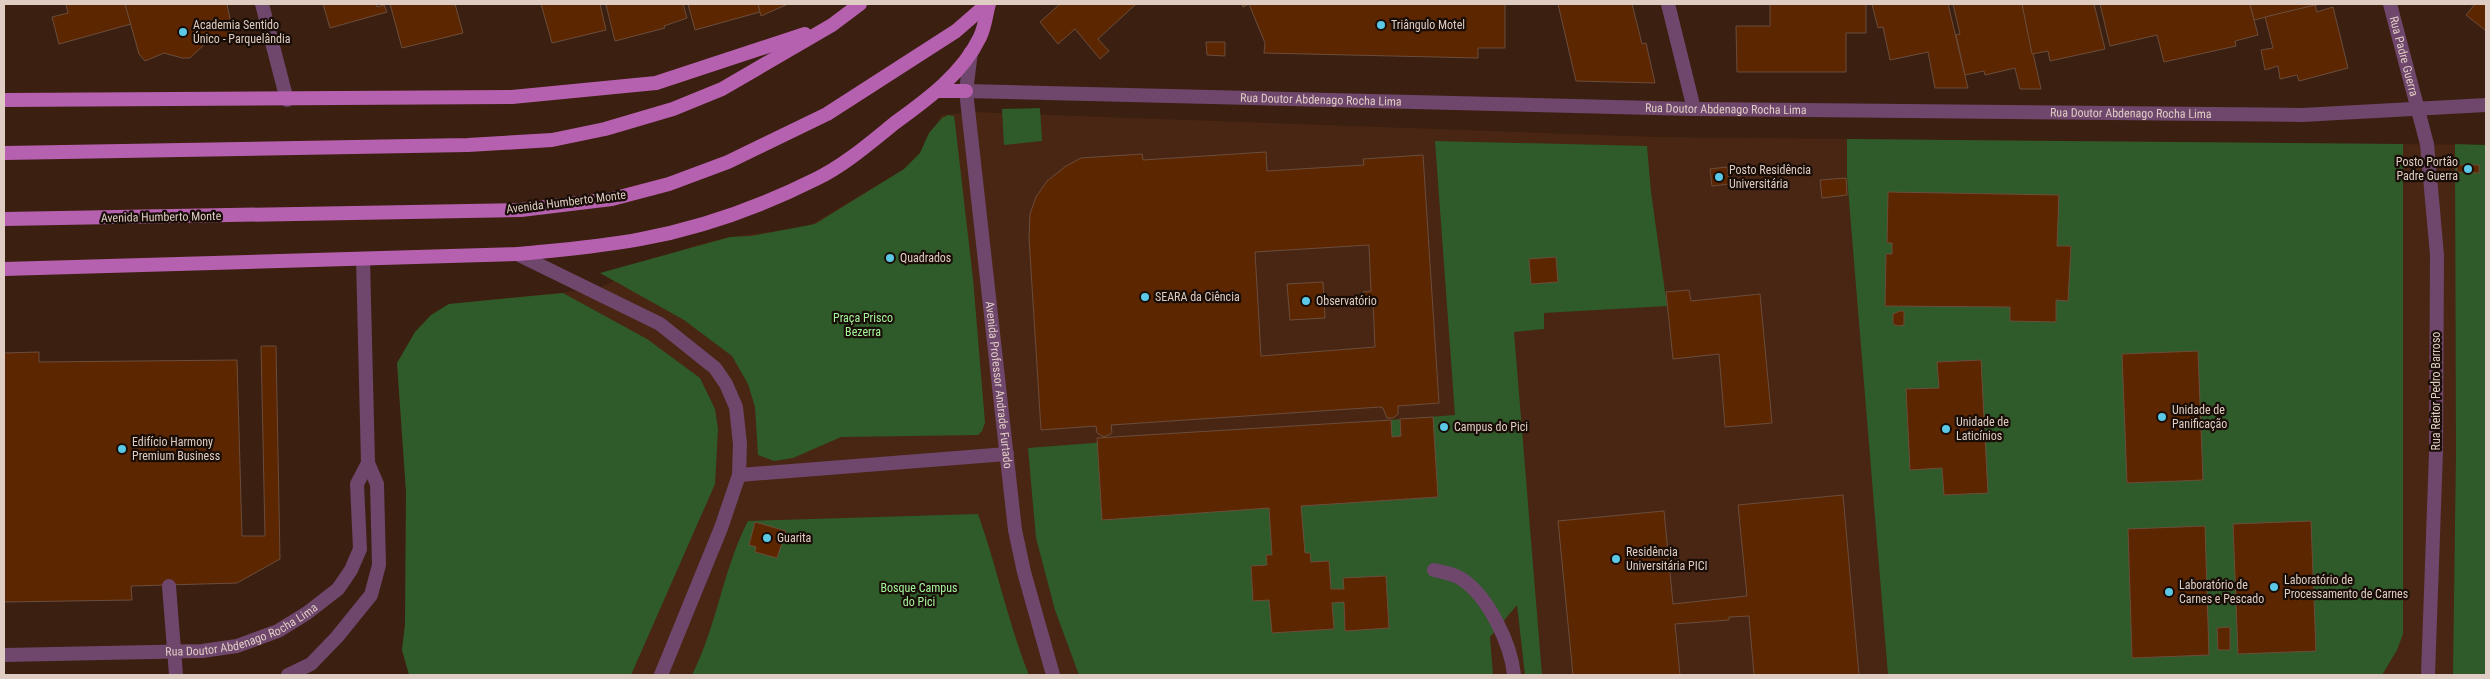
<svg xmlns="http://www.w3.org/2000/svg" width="2490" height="679" font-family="'Roboto Condensed',sans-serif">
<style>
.built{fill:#482613}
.green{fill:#2e5b29}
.building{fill:#5c2600;stroke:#6b4d3c;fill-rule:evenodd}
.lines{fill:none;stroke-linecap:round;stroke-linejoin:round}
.service{stroke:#6f466c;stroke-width:14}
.minor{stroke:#6f466c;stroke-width:14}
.tertiary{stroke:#6f466c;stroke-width:14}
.primary{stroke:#b661af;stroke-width:14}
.poi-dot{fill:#5bc8e6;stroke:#190d07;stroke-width:2}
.labels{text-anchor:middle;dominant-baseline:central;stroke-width:4.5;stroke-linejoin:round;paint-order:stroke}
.poi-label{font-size:12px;fill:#dfcdc3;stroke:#190d07;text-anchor:start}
.street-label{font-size:12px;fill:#dfcdc3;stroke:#190d07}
.park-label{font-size:12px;fill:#a4f59b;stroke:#190d07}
</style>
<rect width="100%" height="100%" fill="#3b1f10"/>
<polygon class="built" points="971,112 1657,137 2486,145 2486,675 409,675 402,650 405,624 406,492 397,363 415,332 431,315 449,304 596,289 693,246 730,237 807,227 904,169 920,153 942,115"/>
<g class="green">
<polygon points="1040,108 1042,141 1004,145 1002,109"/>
<polygon points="948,115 954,116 955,123 973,279 985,423 982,431 978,435 841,437 793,458 774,461 758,455 755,407 748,384 732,356 684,320 600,273 730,237 751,236 815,224 904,169 920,153 929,133 942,118"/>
<polygon points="1847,139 2403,144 2403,634 2397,650 2382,675 1888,675 1847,176"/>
<polygon points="1435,141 1647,146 1651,192 1667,306 1544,313 1544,329 1514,332 1542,675 1525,675 1517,605 1490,637 1493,675 1079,675 1055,610 1036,538 1028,448 1455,415"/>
<polygon points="2455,144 2486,145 2486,675 2453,675 2456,454"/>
<polygon points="563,293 647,339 700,378 715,409 718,429 715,484 631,675 409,675 402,650 405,624 406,492 397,363 415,332 431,315 449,304"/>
<path d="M 978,514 C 997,567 1008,623 1029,675 L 692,675 C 717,626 723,569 748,521 Z"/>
</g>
<g class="building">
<polygon points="66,4 125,4 131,24 59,44 52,17 68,13"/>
<polygon points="125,4 227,4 233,34 225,39 211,38 190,58 182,58 164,53 145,61 139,54"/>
<polygon points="323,4 376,4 377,7 384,5 387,12 330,28"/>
<polygon points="390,4 455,4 463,33 402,48"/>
<polygon points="541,4 600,4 606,30 552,43"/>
<polygon points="610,4 683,4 687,18 664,26 665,28 615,41 606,5"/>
<polygon points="688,4 758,4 760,12 695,30"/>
<polygon points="758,4 788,4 761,16"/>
<polygon points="1060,4 1136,4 1098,39 1109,51 1100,59 1075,29 1058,44 1040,22"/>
<polygon points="1242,4 1505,4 1505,48 1478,48 1478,58 1264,53 1265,43 1249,4 1243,7"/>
<polygon points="1558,4 1632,4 1642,44 1646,43 1655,83 1576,81"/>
<polygon points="1770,4 1866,4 1866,33 1846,33 1846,72 1737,72 1736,26 1770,26"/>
<polygon points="1872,4 1948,4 1968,88 1935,88 1928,52 1890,60 1883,27 1878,28"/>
<polygon points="1953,4 2022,4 2041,89 2020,89 2015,68 1985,75 1984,71 1965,75 1956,35 1960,34"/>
<polygon points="2022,4 2094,4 2105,49 2050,61 2048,51 2032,54"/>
<polygon points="2100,4 2250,4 2258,35 2235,41 2236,46 2164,62 2157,35 2110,46"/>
<polygon points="2250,4 2321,4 2254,20"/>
<polygon points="2475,4 2486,4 2486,31 2466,15"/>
<polygon points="2315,5 2317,12 2333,7 2348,68 2299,81 2297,75 2280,79 2278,66 2265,70 2261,50 2273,48 2265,17"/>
<polygon points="1206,42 1225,42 1225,56 1207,55"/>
<path d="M 1266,152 L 1267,171 L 1364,165 L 1363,159 L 1423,155 L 1439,403 L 1398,406 L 1398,414 L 1393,418 L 1387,418 L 1383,408 L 1380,407 L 1111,425 L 1112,433 L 1104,437 L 1097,433 L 1096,426 L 1041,430 L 1029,238 L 1030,214 L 1036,197 L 1047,181 L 1066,166 L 1081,158 L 1142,154 L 1143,160 ZM 1369,245 L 1371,291 L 1363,292 L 1363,303 L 1373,302 L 1375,347 L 1261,356 L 1255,252 Z"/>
<polygon points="2457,165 2479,165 2479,173 2457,172"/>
<polygon points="1727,167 1729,184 1712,186 1710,169"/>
<polygon points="1846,178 1847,195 1822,198 1820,180"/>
<polygon points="1888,192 2059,195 2057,246 2071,246 2068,301 2056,300 2056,322 2010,321 2010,307 1885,306 1886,254 1892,254 1892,243 1887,243"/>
<polygon points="1556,257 1558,282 1531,284 1529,259"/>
<polygon points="1323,282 1325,318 1290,320 1287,284"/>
<polygon points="1689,290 1691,301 1760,294 1772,423 1725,427 1719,354 1673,359 1666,292"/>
<polygon points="1900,311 1904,311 1904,325 1898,326 1893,324 1893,314"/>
<polygon points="261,346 276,346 280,559 237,583 131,586 132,600 4,602 4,353 39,352 39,362 237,360 242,536 265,536"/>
<polygon points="2198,351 2203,480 2127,483 2122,354"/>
<polygon points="1981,360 1988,493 1944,495 1942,468 1910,470 1906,389 1939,388 1937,362"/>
<polygon points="1433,417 1438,497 1301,506 1305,553 1310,553 1311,562 1329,561 1331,589 1344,589 1343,578 1386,576 1389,628 1345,631 1344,602 1332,603 1334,629 1272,633 1269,600 1253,601 1251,566 1267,565 1266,555 1272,555 1269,508 1102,520 1097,438 1391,420 1392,437 1401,436 1400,419"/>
<polygon points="1843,495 1859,675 1754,675 1749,616 1729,617 1729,620 1675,624 1680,675 1573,675 1558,521 1664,511 1673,604 1747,596 1738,505"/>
<polygon points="2311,521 2316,651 2238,654 2233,524"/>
<polygon points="755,522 786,531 777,558 755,552 756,547 749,545"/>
<polygon points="2205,526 2209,655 2132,658 2128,529"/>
<polygon points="2230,627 2230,650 2218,650 2217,628"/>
</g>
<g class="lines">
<g class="service">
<path d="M 1434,570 C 1443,572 1453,574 1460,578 C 1488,595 1511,644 1514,675"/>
<polyline points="169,586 176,675"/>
</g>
<g class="minor">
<polyline points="1668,4 1694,109"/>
<path id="s1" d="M 2390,4 L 2427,144 L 2437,255 L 2436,452 L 2428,675"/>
<path id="s2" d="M 971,52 L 966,91 L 1015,530 L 1024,572 L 1053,675"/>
<path id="s3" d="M 966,91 L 1694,109 L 2302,115 L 2486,105"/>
<polyline points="517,254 660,324 715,368 726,384 736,407 740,444 739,475 721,528 661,675"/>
<polyline points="739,475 1007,454"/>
<path id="s4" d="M 4,655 L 202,651 L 237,646 L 278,631 L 307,613 L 338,589 L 351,570 L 360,549 L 357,484 L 368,463"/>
<polyline points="288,675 311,664 337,637 371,595 379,565 377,484 368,463 363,259"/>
</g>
<polyline class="tertiary" points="262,4 287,100"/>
<g class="primary">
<polyline points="938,91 966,91"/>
<polyline points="4,100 512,97 656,83 805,34"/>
<polyline points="4,153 468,145 552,140 605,129 673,109 722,89 832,25 860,4"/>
<polyline points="4,219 521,210 612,199 669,184 728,162 827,114 956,31 987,4"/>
<path d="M 4,269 L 517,254 C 558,250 600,247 641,239 C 701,228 762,206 816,179 C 845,165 871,142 896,122 C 928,99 963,73 980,37 C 985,27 986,14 989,4"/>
</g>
</g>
<g class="poi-dot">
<circle cx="1381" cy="25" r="5"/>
<circle cx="183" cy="32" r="5"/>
<circle cx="2468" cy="169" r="5"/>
<circle cx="1719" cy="177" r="5"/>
<circle cx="890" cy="258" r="5"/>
<circle cx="1145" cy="297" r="5"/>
<circle cx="1306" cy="301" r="5"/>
<circle cx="2162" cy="417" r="5"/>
<circle cx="1444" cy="427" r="5"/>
<circle cx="1946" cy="429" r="5"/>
<circle cx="122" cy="449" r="5"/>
<circle cx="767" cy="538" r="5"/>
<circle cx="1616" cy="559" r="5"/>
<circle cx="2274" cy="587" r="5"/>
<circle cx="2169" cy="592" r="5"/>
</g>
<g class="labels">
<g class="poi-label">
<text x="193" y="25">Academia Sentido<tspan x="193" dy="14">Único - Parquelândia</tspan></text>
<text x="1391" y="25">Triângulo Motel</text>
<text x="2458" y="162" text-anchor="end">Posto Portão<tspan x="2458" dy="14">Padre Guerra</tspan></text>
<text x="1729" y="170">Posto Residência<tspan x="1729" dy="14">Universitária</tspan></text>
<text x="900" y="258">Quadrados</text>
<text x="1155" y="297">SEARA da Ciência</text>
<text x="1316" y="301">Observatório</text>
<text x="2172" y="410">Unidade de<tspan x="2172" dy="14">Panificação</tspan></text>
<text x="1956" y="422">Unidade de<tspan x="1956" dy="14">Laticínios</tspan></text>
<text x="1454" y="427">Campus do Pici</text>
<text x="132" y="442">Edifício Harmony<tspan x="132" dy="14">Premium Business</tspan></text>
<text x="777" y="538">Guarita</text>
<text x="1626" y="552">Residência<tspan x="1626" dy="14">Universitária PICI</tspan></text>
<text x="2284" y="580">Laboratório de<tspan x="2284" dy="14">Processamento de Carnes</tspan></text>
<text x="2179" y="585">Laboratório de<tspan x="2179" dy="14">Carnes e Pescado</tspan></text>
</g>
<g class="street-label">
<text stroke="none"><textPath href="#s1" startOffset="54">Rua Padre Guerra</textPath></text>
<text stroke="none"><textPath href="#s3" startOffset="355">Rua Doutor Abdenago Rocha Lima</textPath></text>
<text stroke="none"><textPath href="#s3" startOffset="760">Rua Doutor Abdenago Rocha Lima</textPath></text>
<text stroke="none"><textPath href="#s3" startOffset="1165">Rua Doutor Abdenago Rocha Lima</textPath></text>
<text transform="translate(566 202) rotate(-7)">Avenida Humberto Monte</text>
<text transform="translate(161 217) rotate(-1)">Avenida Humberto Monte</text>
<text stroke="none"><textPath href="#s2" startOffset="335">Avenida Professor Andrade Furtado</textPath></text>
<text transform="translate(2436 391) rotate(-90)">Rua Reitor Pedro Barroso</text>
<text stroke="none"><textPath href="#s4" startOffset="242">Rua Doutor Abdenago Rocha Lima</textPath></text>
</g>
<g class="park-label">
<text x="863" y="318">Praça Prisco<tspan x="863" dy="14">Bezerra</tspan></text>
<text x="919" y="588">Bosque Campus<tspan x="919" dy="14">do Pici</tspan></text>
</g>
</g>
<rect width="2490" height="679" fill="none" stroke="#dfcdc3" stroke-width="10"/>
</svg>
